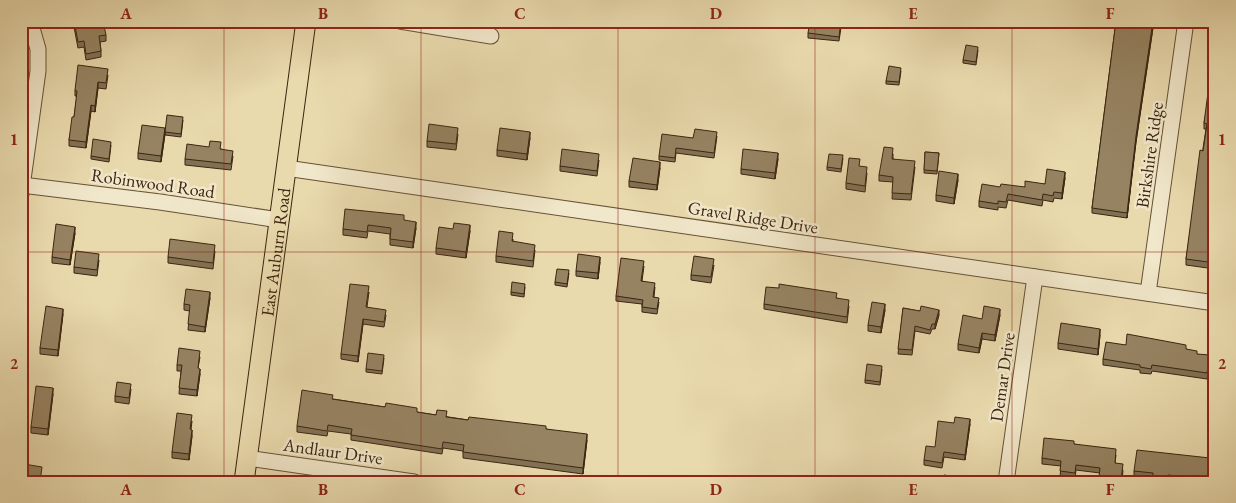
<svg xmlns="http://www.w3.org/2000/svg" width="1236" height="503" font-family="'EB Garamond',serif">
<style>
.lines{fill:none;stroke-linecap:round;stroke-linejoin:round}
.minor-casing{stroke:#675237;stroke-width:17}
.major-casing{stroke:#3c2510;stroke-width:21}
.minor{stroke:#f1e7ca;stroke-width:15}
.major{stroke:#e9daad;stroke-width:19}
.wall{fill:#817154;stroke:#3c2510}
.shaded-wall{fill:#695c45;stroke:#3c2510}
.building{fill:#968362;stroke:#3c2510}
.grid{fill:none;stroke:#8f2418;stroke-width:1;stroke-opacity:0.55}
.labels{text-anchor:middle;dominant-baseline:central;stroke-width:5;stroke-linejoin:round;paint-order:stroke}
.street-label{font-size:18px;fill:#3c2510;stroke:#f1e7ca}
.neatline{fill:none;stroke:#8f2418;stroke-width:2}
.grid-label{font-size:16px;text-anchor:middle;font-weight:bold;fill:#8f2418}
</style>
<rect width="100%" height="100%" fill="#e9daad"/>
<filter id="stains"><feTurbulence type="fractalNoise" baseFrequency=".004" numOctaves="4"/><feColorMatrix values="0 0 0 0 .2 0 0 0 0 .09 0 0 0 0 .02 0 0 0 .5 -.17"/></filter>
<radialGradient id="worn" r=".72"><stop offset=".6" stop-color="#630" stop-opacity="0"/><stop offset="1" stop-color="#630" stop-opacity=".3"/></radialGradient>
<g class="lines">
<defs>
<g id="minor">
<polyline points="400,21 491,36"/>
<polyline points="286,168 1215,303"/>
<polyline points="22,185 160,202 279,220"/>
<polyline points="21,194 38,71 38,49 30,21"/>
<polyline points="1148,293 1186,21"/>
<polyline points="247,458 414,482"/>
<polyline points="1006,482 1035,277"/>
</g>
<g id="major">
<path id="s1" d="M 244,482 L 306,21"/>
</g>
</defs>
<use href="#minor" class="minor-casing"/>
<use href="#major" class="major-casing"/>
<use href="#minor" class="minor"/>
<use href="#major" class="major"/>
</g>
<g class="wall">
<polygon points="74,21 92,28 106,35 106,41 100,42 101,51 101,57 86,60 84,47 78,48 74,27"/>
<polygon points="460,21 503,21 502,24 496,23 495,27"/>
<polygon points="830,21 842,21 839,41 808,38 808,33 830,22"/>
<polygon points="998,21 1009,21 1009,23"/>
<polygon points="1116,21 1154,21 1136,142 1127,218 1092,213 1092,208"/>
<polygon points="978,50 976,65 963,63 963,60"/>
<polygon points="1215,61 1215,269 1186,265 1186,259 1206,129 1204,129 1204,123"/>
<polygon points="901,71 899,85 886,84 886,81"/>
<polygon points="108,75 106,89 98,88 95,112 91,111 86,148 69,146 69,140 74,117 77,96 75,96 75,90"/>
<polygon points="183,120 181,137 165,135 165,132"/>
<polygon points="165,134 161,162 138,159 138,153"/>
<polygon points="458,134 456,150 427,147 427,141"/>
<polygon points="717,136 714,158 676,153 675,162 659,160 659,156 693,138"/>
<polygon points="530,138 527,160 497,156 497,150"/>
<polygon points="111,145 109,162 91,159 91,156"/>
<polygon points="221,149 233,156 231,170 185,165 185,159"/>
<polygon points="925,152 939,153 937,174 924,173"/>
<polygon points="893,154 893,159 915,167 911,200 892,199 893,182 879,181 879,175"/>
<polygon points="843,158 841,172 827,170 827,167"/>
<polygon points="778,159 775,179 741,174 741,169"/>
<polygon points="599,160 597,176 560,171 560,166"/>
<polygon points="860,166 867,173 865,192 846,189 846,183"/>
<polygon points="660,168 657,190 629,187 629,181"/>
<polygon points="1065,178 1062,199 1054,198 1053,202 1043,200 1042,206 1008,200 1006,208 998,207 998,210 979,207 979,201 1025,187 1045,184"/>
<polygon points="958,180 954,204 936,201 936,195"/>
<polygon points="404,220 416,228 413,248 390,245 390,234 368,231 367,238 343,235 343,229"/>
<polygon points="470,231 466,258 436,254 436,248"/>
<polygon points="75,233 70,265 52,263 52,257"/>
<polygon points="513,239 513,242 535,250 533,267 496,262 496,256"/>
<polygon points="215,251 213,269 168,263 168,257"/>
<polygon points="99,260 97,276 74,273 74,267"/>
<polygon points="600,262 598,279 576,276 576,271"/>
<polygon points="714,265 711,283 691,280 691,275"/>
<polygon points="644,266 642,281 655,287 654,297 659,302 657,314 642,312 642,304 616,301 616,296"/>
<polygon points="569,273 567,287 555,285 555,282"/>
<polygon points="525,287 524,297 511,295 511,292"/>
<polygon points="369,292 367,307 386,315 384,327 363,324 358,362 341,359 341,354"/>
<polygon points="210,298 205,332 188,330 190,311 184,310 184,304"/>
<polygon points="837,298 849,306 847,323 764,309 764,304"/>
<polygon points="903,308 939,315 935,329 932,329 930,334 915,331 912,355 898,354"/>
<polygon points="885,310 881,333 868,331 868,325"/>
<polygon points="63,314 58,356 40,354 40,348"/>
<polygon points="1000,315 995,341 982,339 979,353 958,350 958,344 982,319"/>
<polygon points="1100,335 1098,355 1058,349 1058,343"/>
<polygon points="1126,345 1186,349 1197,354 1210,361 1207,379 1152,371 1151,374 1140,373 1140,370 1103,365 1103,359"/>
<polygon points="200,357 198,368 200,374 197,396 179,394 181,371 177,371 177,365"/>
<polygon points="384,358 382,374 366,372 366,369"/>
<polygon points="882,369 880,385 865,383 865,380"/>
<polygon points="131,389 129,404 115,402 115,396"/>
<polygon points="53,394 48,435 31,433 31,427"/>
<polygon points="333,399 468,420 546,429 587,440 583,474 463,458 463,451 443,448 442,454 351,440 351,434 328,431 327,436 297,432 297,426"/>
<polygon points="192,421 191,430 192,436 189,460 172,458 172,452"/>
<polygon points="970,424 965,460 944,457 942,468 924,465 924,460"/>
<polygon points="1074,444 1116,455 1115,463 1123,470 1122,482 1099,482 1100,473 1076,470 1075,479 1060,477 1061,466 1042,464 1042,458"/>
<polygon points="1210,464 1209,472 1215,482 1178,482 1168,481 1168,482 1152,482 1152,479 1134,477 1134,471"/>
</g>
<g class="shaded-wall">
<polygon points="1153,21 1154,21 1136,142 1127,218 1136,136"/>
<polygon points="98,82 98,88 95,112 95,106"/>
<polygon points="91,105 91,111 86,148 86,142"/>
<polygon points="165,128 165,134 161,162 161,156"/>
<polygon points="530,132 530,138 527,160 527,154"/>
<polygon points="778,153 778,159 775,179 775,173"/>
<polygon points="660,162 660,168 657,190 657,185"/>
<polygon points="1065,172 1065,178 1062,199 1062,193"/>
<polygon points="958,174 958,180 954,204 954,198"/>
<polygon points="416,222 416,228 413,248 413,242"/>
<polygon points="470,225 470,231 466,258 466,252"/>
<polygon points="75,227 75,233 70,265 70,260"/>
<polygon points="600,257 600,262 598,279 598,273"/>
<polygon points="210,292 210,298 205,332 205,327"/>
<polygon points="885,304 885,310 881,333 881,327"/>
<polygon points="63,309 63,314 58,356 58,350"/>
<polygon points="1000,309 1000,315 995,341 995,335"/>
<polygon points="939,310 939,315 935,329 935,324"/>
<polygon points="363,319 363,324 358,362 358,356"/>
<polygon points="1100,329 1100,335 1098,355 1098,349"/>
<polygon points="982,333 982,339 979,353 979,348"/>
<polygon points="200,369 200,374 197,396 197,390"/>
<polygon points="53,388 53,394 48,435 48,429"/>
<polygon points="970,419 970,424 965,460 965,455"/>
<polygon points="192,430 192,436 189,460 189,454"/>
<polygon points="587,434 587,440 583,474 583,468"/>
</g>
<g class="building">
<polygon points="74,21 90,21 92,28 104,26 106,35 99,36 101,51 86,54 84,41 78,42"/>
<polygon points="810,21 830,22 830,21 841,21 839,37 808,33"/>
<polygon points="1116,21 1153,21 1136,136 1127,213 1092,208"/>
<polygon points="966,45 978,47 976,62 963,60"/>
<polygon points="1215,61 1215,263 1186,259 1200,150 1203,151 1207,124 1204,123 1212,62 1215,62"/>
<polygon points="78,65 108,69 106,83 98,82 95,106 91,105 86,142 69,140 72,117 74,117 77,91 75,90"/>
<polygon points="889,66 901,68 899,82 886,81"/>
<polygon points="167,115 183,117 181,134 165,132"/>
<polygon points="429,124 458,128 456,144 427,141"/>
<polygon points="142,125 165,128 161,156 138,153"/>
<polygon points="500,128 530,132 527,154 497,150"/>
<polygon points="695,129 717,132 714,153 676,148 675,158 659,156 662,134 693,138"/>
<polygon points="93,139 111,142 109,159 91,156"/>
<polygon points="210,141 221,142 220,149 233,151 231,164 185,159 187,144 209,147"/>
<polygon points="884,147 893,148 892,159 915,161 911,194 892,193 893,177 879,175"/>
<polygon points="562,149 599,154 597,171 560,166"/>
<polygon points="743,149 778,153 775,173 741,169"/>
<polygon points="925,152 939,153 937,171 924,170"/>
<polygon points="829,154 843,155 841,169 827,167"/>
<polygon points="633,158 660,162 657,185 629,181"/>
<polygon points="849,158 860,159 859,166 867,167 865,186 846,183"/>
<polygon points="1047,169 1065,172 1062,193 1054,192 1053,196 1043,194 1042,200 1008,194 1006,202 998,201 998,204 979,201 982,184 1000,187 1001,184 1025,187 1025,181 1045,184"/>
<polygon points="939,171 958,174 954,198 936,195"/>
<polygon points="345,209 404,215 404,220 416,222 413,242 390,239 391,228 368,225 367,232 343,229"/>
<polygon points="454,223 470,225 466,252 436,248 439,227 453,229"/>
<polygon points="56,224 75,227 70,260 52,257"/>
<polygon points="499,231 513,233 512,241 535,245 533,261 496,256"/>
<polygon points="170,239 215,245 213,263 168,257"/>
<polygon points="76,251 99,254 97,270 74,267"/>
<polygon points="578,254 600,257 598,273 576,271"/>
<polygon points="694,256 714,259 711,277 691,275"/>
<polygon points="621,258 644,261 641,281 655,283 653,297 659,298 657,309 642,307 643,300 616,296"/>
<polygon points="557,269 569,270 567,284 555,282"/>
<polygon points="512,282 525,284 524,294 511,292"/>
<polygon points="350,284 369,286 366,307 386,310 384,322 363,319 358,356 341,354"/>
<polygon points="779,284 837,293 836,298 849,300 847,317 764,304 766,287 779,288"/>
<polygon points="186,289 210,292 205,327 188,324 190,305 184,304"/>
<polygon points="872,302 885,304 881,327 868,325"/>
<polygon points="46,306 63,309 58,350 40,348"/>
<polygon points="921,306 939,310 935,324 932,324 930,330 915,326 912,350 898,349 903,308 920,311"/>
<polygon points="984,306 1000,309 995,335 982,333 979,348 958,344 963,315 982,319"/>
<polygon points="1061,323 1100,329 1098,349 1058,343"/>
<polygon points="1127,334 1186,345 1186,349 1197,351 1197,354 1210,355 1207,373 1152,365 1151,369 1140,367 1140,365 1103,359 1106,342 1126,345"/>
<polygon points="179,348 200,351 198,368 200,369 197,390 179,388 182,365 177,365"/>
<polygon points="368,353 384,355 382,371 366,369"/>
<polygon points="867,364 882,366 880,382 865,380"/>
<polygon points="117,382 131,384 129,398 115,396"/>
<polygon points="36,386 53,388 48,429 31,427"/>
<polygon points="302,390 333,395 332,399 385,407 386,403 417,408 417,412 436,415 437,410 447,411 446,417 468,420 469,417 546,426 546,429 587,434 583,468 463,452 464,445 443,442 442,449 351,435 352,429 328,425 327,431 297,426"/>
<polygon points="177,413 192,415 190,429 192,430 189,454 172,452"/>
<polygon points="955,417 970,419 965,455 944,452 942,463 924,460 926,446 935,447 938,421 954,423"/>
<polygon points="1044,438 1074,441 1074,444 1116,449 1115,463 1123,464 1121,480 1099,477 1100,468 1076,465 1075,473 1060,471 1061,461 1042,458"/>
<polygon points="1137,450 1210,458 1209,472 1215,473 1215,482 1196,482 1196,478 1168,475 1167,482 1152,482 1153,473 1134,471"/>
<polygon points="24,464 42,467 40,482 22,482"/>
<polygon points="944,475 963,478 962,482 944,482"/>
</g>
<path class="grid" d="M 224,21 L 224,482M 421,21 L 421,482M 618,21 L 618,482M 815,21 L 815,482M 1012,21 L 1012,482M 21,252 L 1215,252"/>
<g class="labels">
<g class="street-label">
<text transform="translate(1149 155) rotate(-82)">Birkshire Ridge</text>
<text transform="translate(153 183) rotate(8)">Robinwood Road</text>
<text transform="translate(753 217) rotate(9)">Gravel Ridge Drive</text>
<text stroke="none"><textPath href="#s1" startOffset="232">East Auburn Road</textPath></text>
<text transform="translate(1002 377) rotate(-82)">Demar Drive</text>
<text transform="translate(333 451) rotate(8)">Andlaur Drive</text>
</g>
</g>
<rect width="1236" height="503" fill="none" stroke="#e9daad" stroke-width="55"/>
<rect x="28" y="28" width="1180" height="448" class="neatline"/>
<g class="grid-label">
<text x="126" y="19">A</text>
<text x="323" y="19">B</text>
<text x="520" y="19">C</text>
<text x="716" y="19">D</text>
<text x="913" y="19">E</text>
<text x="1110" y="19">F</text>
<text x="14" y="145">1</text>
<text x="1222" y="145">1</text>
<text x="14" y="369">2</text>
<text x="1222" y="369">2</text>
<text x="126" y="495">A</text>
<text x="323" y="495">B</text>
<text x="520" y="495">C</text>
<text x="716" y="495">D</text>
<text x="913" y="495">E</text>
<text x="1110" y="495">F</text>
</g>
<rect width="100%" height="100%" filter="url(#stains)"/>
<rect width="100%" height="100%" fill="url(#worn)"/>
</svg>
